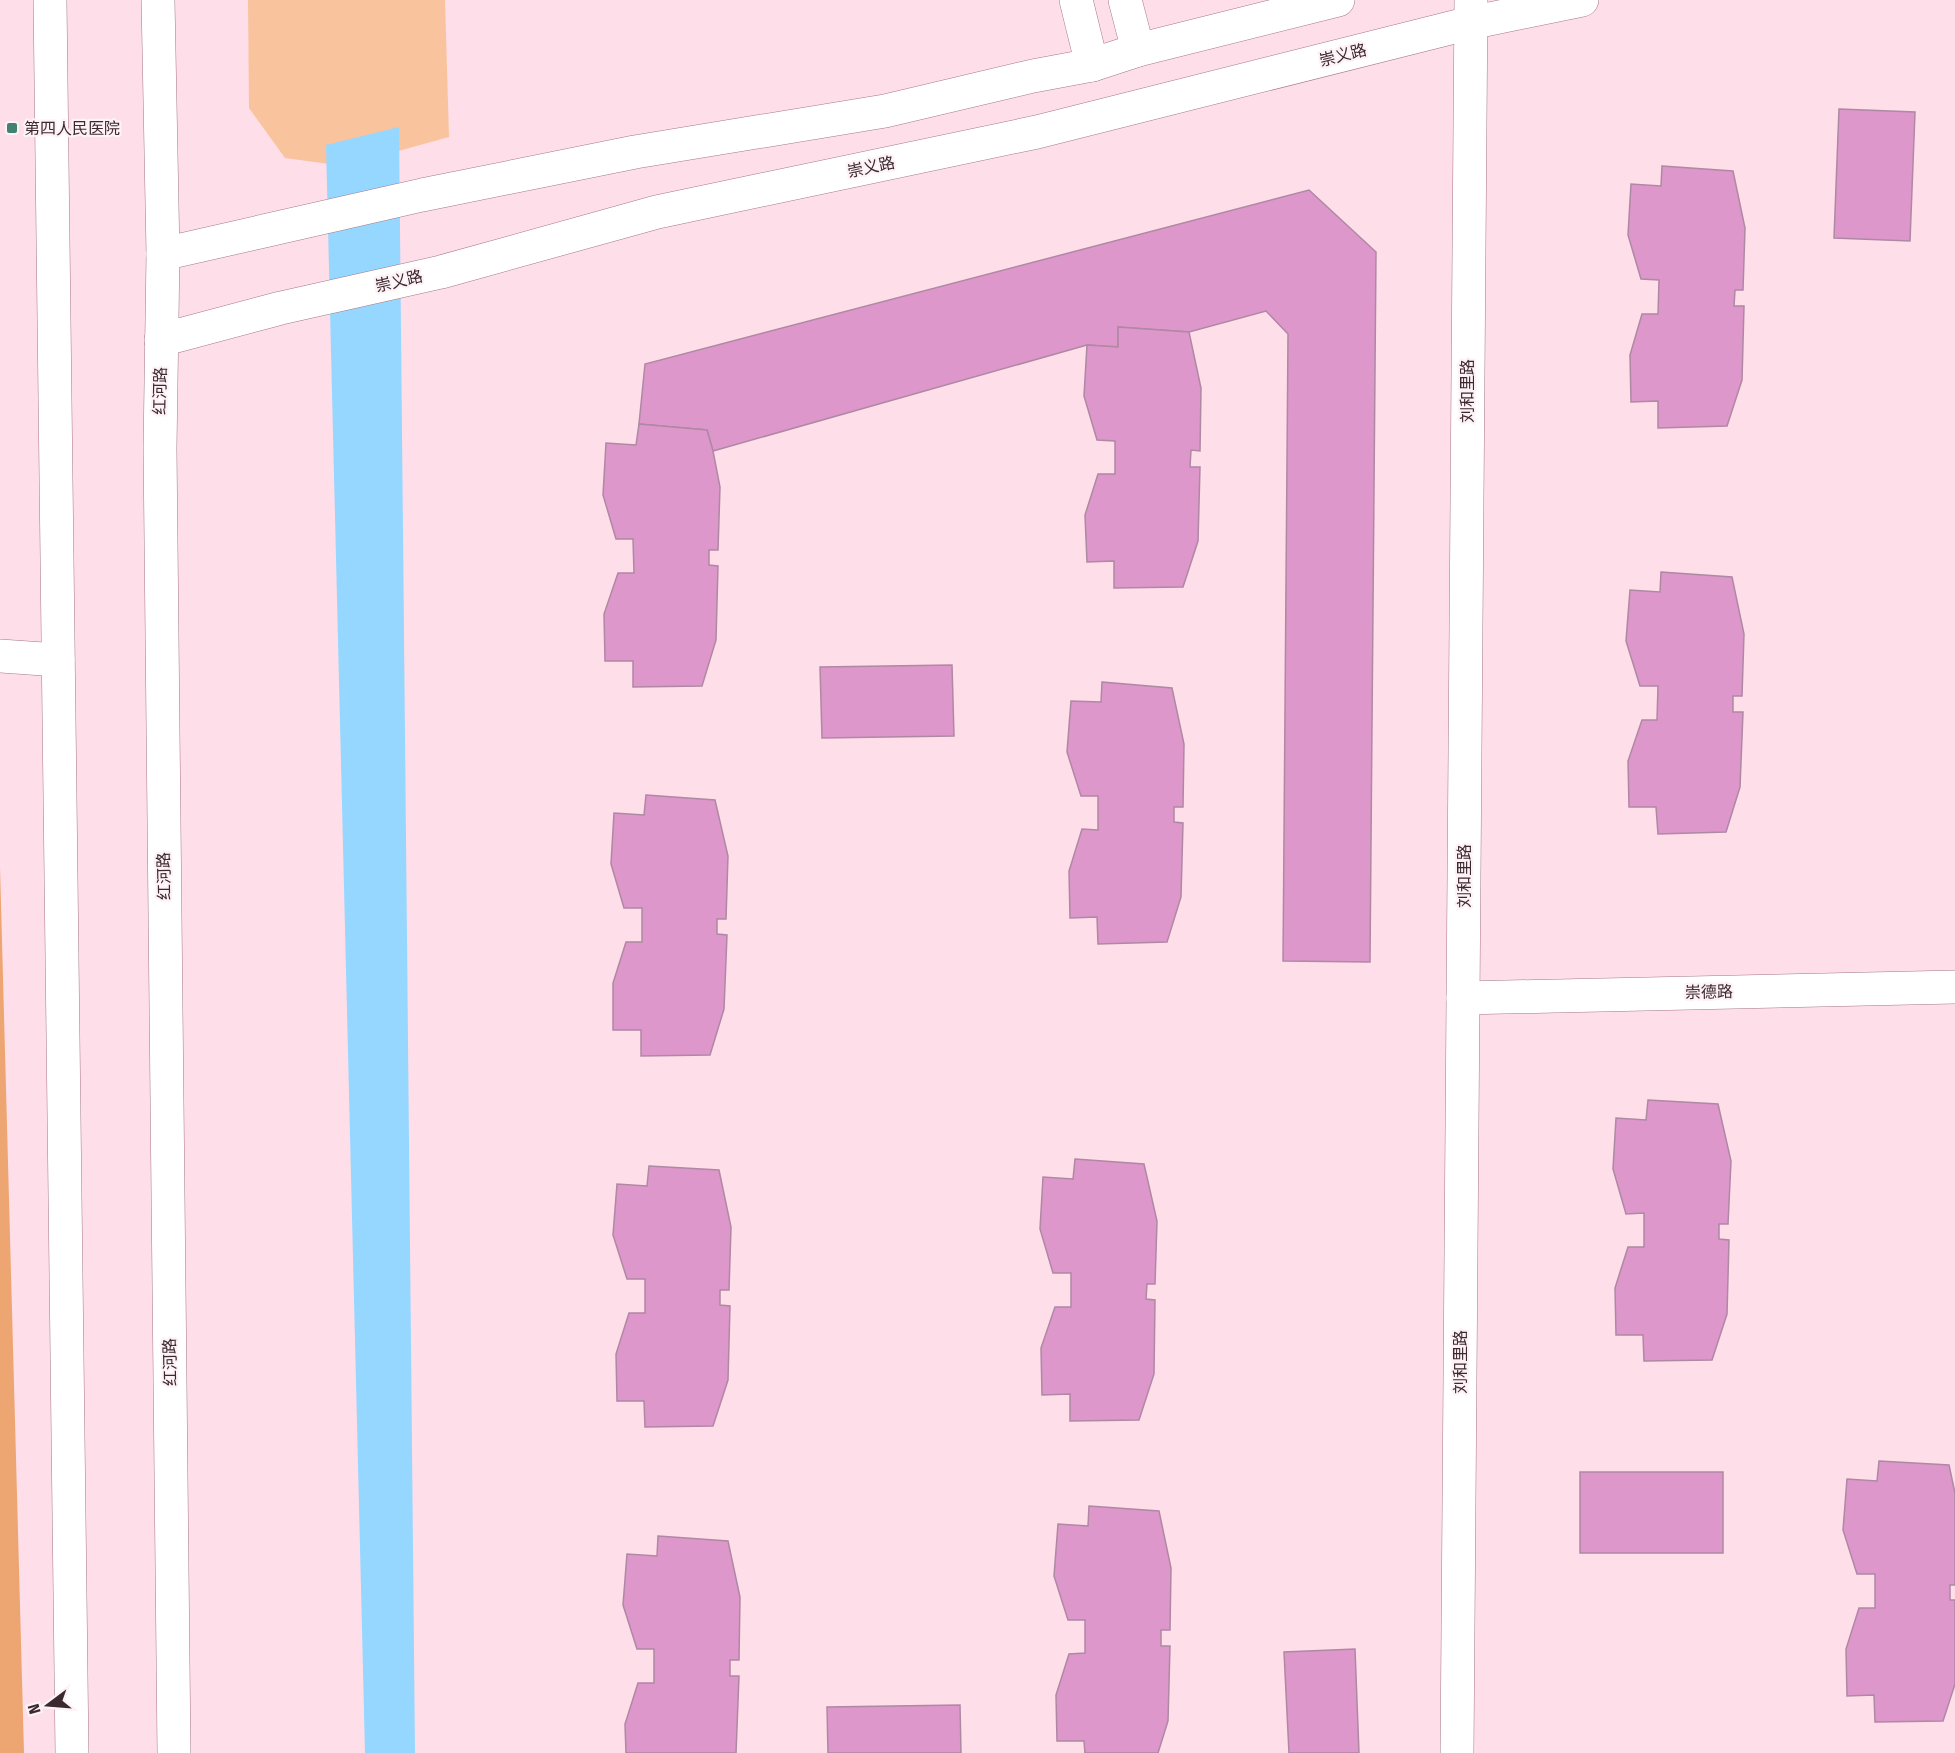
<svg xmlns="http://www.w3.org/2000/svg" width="1955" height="1753" font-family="'Fira Sans Condensed','Noto Sans SC',sans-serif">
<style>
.green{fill:#f9c39e}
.forest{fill:#eda571}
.water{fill:#96d7ff}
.building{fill:#dd97cb;stroke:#af88a4;stroke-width:1.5}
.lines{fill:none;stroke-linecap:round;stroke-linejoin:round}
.minor-casing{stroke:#a67888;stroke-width:34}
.minor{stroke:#fff;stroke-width:33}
.poi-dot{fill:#418273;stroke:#fdf2f5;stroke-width:2}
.labels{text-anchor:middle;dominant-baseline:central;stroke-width:4.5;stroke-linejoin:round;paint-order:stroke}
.street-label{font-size:16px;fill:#3c292f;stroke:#fdf2f5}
.poi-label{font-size:16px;fill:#3c292f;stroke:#fdf2f5;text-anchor:start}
</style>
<rect width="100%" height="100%" fill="#fedee8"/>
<polygon class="green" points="248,0 445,0 449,137 344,166 285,158 249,108"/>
<polygon class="forest" points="0,867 24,1753 0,1753"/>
<polygon class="water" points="399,127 415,1753 365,1753 326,145"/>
<g class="building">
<polygon points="1839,109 1915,112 1910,241 1834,238"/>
<polygon points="1662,166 1733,171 1745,228 1743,290 1735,290 1734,306 1744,306 1742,380 1727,426 1658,428 1658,401 1631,402 1630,355 1642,314 1658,314 1659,280 1641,279 1628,235 1631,184 1661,186"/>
<polygon points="1309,190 1376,252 1370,962 1283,961 1288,334 1266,311 1189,332 1118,327 1118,347 1087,345 713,451 707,430 639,424 645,364"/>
<polygon points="1118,327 1189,332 1201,388 1200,451 1191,450 1190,467 1200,467 1198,541 1183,587 1114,588 1114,561 1087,562 1085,515 1098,474 1115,474 1115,441 1097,440 1084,396 1087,345 1118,347"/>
<polygon points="639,424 707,430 713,451 720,487 718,550 709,550 709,565 718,566 716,640 702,686 633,687 633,661 605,661 604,614 618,573 634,573 633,539 616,539 603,495 606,443 636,445"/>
<polygon points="1661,572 1732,577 1744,634 1742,696 1733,696 1733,712 1743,712 1740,787 1726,832 1658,834 1656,807 1629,807 1628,761 1642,720 1657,720 1658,686 1640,686 1626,641 1630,590 1660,592"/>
<polygon points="952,665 954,736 822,738 820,667"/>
<polygon points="1102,682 1172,688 1184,744 1183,807 1174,807 1174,822 1183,823 1181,897 1167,942 1098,944 1097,917 1070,918 1069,871 1082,829 1098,830 1098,796 1081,796 1067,752 1071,701 1101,702"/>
<polygon points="646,795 715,800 728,856 726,919 717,919 717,934 727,935 724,1009 710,1055 641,1056 641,1030 613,1030 613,983 626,942 642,942 642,908 624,908 611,864 614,813 644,815"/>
<polygon points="1648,1100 1718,1104 1731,1161 1728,1224 1719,1224 1719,1239 1729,1240 1727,1314 1712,1360 1644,1361 1643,1335 1616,1335 1615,1288 1628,1247 1644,1247 1644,1213 1626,1214 1613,1169 1616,1118 1646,1120"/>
<polygon points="1075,1159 1144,1164 1157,1221 1155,1284 1147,1284 1146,1299 1155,1300 1154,1374 1139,1420 1070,1421 1070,1394 1042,1395 1041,1348 1055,1307 1071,1307 1071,1273 1053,1273 1040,1229 1043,1177 1073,1179"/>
<polygon points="649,1166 719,1170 731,1227 729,1290 720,1290 720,1305 730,1306 728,1380 713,1426 645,1427 644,1401 617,1401 616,1354 629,1313 645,1313 645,1279 627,1279 613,1235 617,1184 647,1186"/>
<polygon points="1879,1461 1949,1465 1955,1493 1955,1585 1950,1585 1950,1600 1955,1600 1955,1684 1943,1721 1875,1722 1874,1695 1847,1696 1846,1649 1859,1608 1875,1608 1875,1574 1857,1574 1843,1530 1847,1479 1877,1481"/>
<rect x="1580" y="1472" width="143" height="81"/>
<polygon points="1089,1506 1159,1511 1171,1568 1170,1630 1161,1630 1161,1646 1170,1646 1168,1721 1158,1753 1085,1753 1084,1741 1057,1741 1056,1695 1069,1654 1085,1653 1085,1620 1068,1620 1054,1576 1058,1524 1088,1526"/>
<polygon points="658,1536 728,1541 740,1597 739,1660 730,1660 730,1676 739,1676 736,1753 626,1753 625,1724 638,1683 654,1683 654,1649 637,1649 623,1605 627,1554 657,1556"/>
<polygon points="1355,1649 1359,1753 1289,1753 1284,1652"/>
<polygon points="960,1705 961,1753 828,1753 827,1707"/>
</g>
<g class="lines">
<defs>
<g id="minor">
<polyline points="50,0 72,1753"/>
<polyline points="158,0 163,254 160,448 174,1753"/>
<polyline points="1076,0 1092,65"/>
<polyline points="1125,0 1138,50"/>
<polyline points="163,254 422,195 635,152 885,111 1033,76 1092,65 1138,50 1338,0"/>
<polyline points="161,340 281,308 441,272 657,212 1037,132 1470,23 1582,0"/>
<polyline points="0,656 58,660"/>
<polyline points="1463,998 1955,987"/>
<polyline points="1457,1753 1471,0"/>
</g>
</defs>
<use href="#minor" class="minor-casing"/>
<use href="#minor" class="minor"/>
</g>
<rect class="poi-dot" x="6" y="122" width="12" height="12" rx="3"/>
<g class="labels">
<g class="street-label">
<text transform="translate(1343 55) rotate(-14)">崇义路</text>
<text transform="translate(871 167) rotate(-12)">崇义路</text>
<text transform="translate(399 281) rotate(-13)">崇义路</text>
<text transform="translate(160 391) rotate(-89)">红河路</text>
<text transform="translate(1467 391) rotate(-90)">刘和里路</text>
<text transform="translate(164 876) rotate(-91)">红河路</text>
<text transform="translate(1464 876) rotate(-90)">刘和里路</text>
<text transform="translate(1709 992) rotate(-1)">崇德路</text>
<text transform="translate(170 1362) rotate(-91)">红河路</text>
<text transform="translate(1460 1362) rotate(-90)">刘和里路</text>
</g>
<g class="poi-label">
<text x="24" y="128">第四人民医院</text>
</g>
</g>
<g transform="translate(48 1705) rotate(254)" stroke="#fdf2f5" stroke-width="4.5" paint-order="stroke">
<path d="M0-4.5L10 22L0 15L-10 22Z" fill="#3c292f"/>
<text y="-9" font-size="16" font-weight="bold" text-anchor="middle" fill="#3c292f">N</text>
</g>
</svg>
